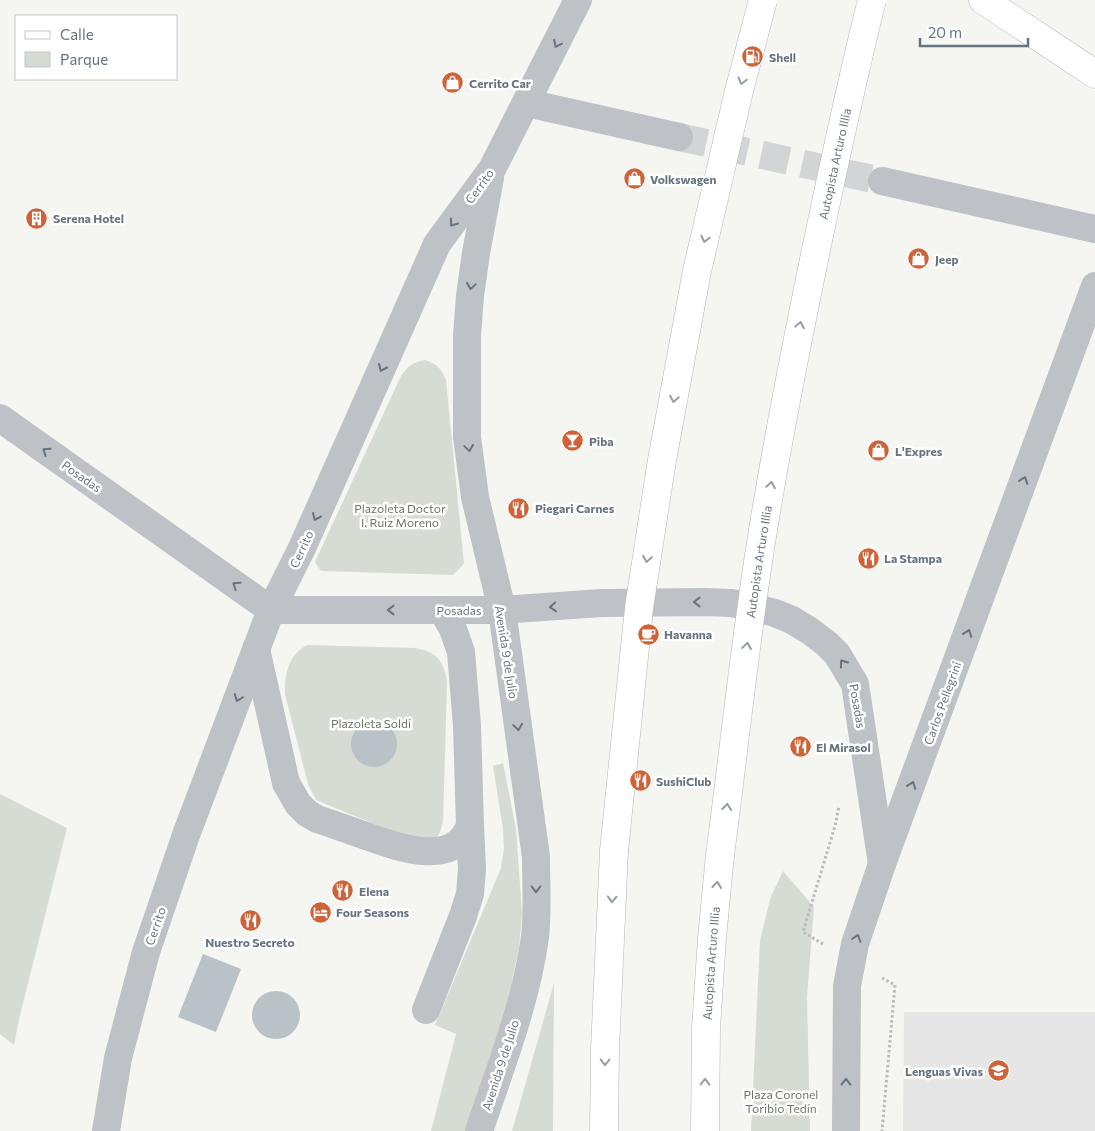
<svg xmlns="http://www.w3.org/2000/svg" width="1095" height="1131" font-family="Commissioner,sans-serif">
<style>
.built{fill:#e5e6e5}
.green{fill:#d6dbd3}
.water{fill:#b9c2c7}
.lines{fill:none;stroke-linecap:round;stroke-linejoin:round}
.minor-tunnel{stroke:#d2d4d5;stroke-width:28;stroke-dasharray:28 14;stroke-linecap:butt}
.major-casing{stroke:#b2b5b9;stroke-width:29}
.highway-casing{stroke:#b3b6b9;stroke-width:29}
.path{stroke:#b8babc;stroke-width:3;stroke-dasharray:2.5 2.5;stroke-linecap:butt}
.minor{stroke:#bec1c5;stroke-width:28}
.major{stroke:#fff;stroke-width:28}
.highway{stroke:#fff;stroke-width:28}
.highway-bridge-casing{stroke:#b3b6b9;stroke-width:29;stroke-linecap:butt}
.highway-bridge{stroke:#fff;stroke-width:28}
.oneway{stroke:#67737f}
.oneway2{stroke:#959da5}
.labels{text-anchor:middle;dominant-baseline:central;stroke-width:5;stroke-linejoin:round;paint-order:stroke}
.poi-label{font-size:12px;font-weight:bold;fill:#67737f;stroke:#fff;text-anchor:start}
.street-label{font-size:12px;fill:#67737f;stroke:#fff}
.park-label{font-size:12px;fill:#687765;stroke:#fff}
</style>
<rect width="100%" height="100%" fill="#f5f5f2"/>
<polygon class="built" points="904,1012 1095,1012 1095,1131 903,1131"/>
<g class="green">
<path d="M 425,360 C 437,364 442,369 446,380 L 464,564 L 453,575 L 321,571 L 315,562 L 401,376 C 408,366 413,362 425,360 Z"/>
<path d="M 308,645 L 415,648 C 437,652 443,660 447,681 L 443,822 L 440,832 L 436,838 L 416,841 L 316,800 L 308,784 L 285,694 C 284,675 289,653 308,645 Z"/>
<polygon points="503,763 516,829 522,913 519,948 504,1018 465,1131 431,1131 456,1034 435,1025 501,868 504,848 503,829 493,766"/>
<polygon points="0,794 67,828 19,1019 14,1045 0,1034"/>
<polygon points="783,871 814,907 807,997 810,1131 751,1131 760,941 770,899"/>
<polygon points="554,983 553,1131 512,1131"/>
</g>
<g class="water">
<circle cx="374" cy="744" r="23"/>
<polygon points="203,954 241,969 216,1032 178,1017"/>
<circle cx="276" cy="1015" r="24"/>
</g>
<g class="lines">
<polyline class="minor-tunnel" points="679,137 882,181"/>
<defs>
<polyline id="major" points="983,0 1095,74"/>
<g id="highway">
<polyline points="604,1131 605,1050 614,851"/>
<path id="s1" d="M 705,1131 L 706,1028 L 712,938 L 720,855"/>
</g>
</defs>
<use href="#major" class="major-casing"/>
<use href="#highway" class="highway-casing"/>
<g class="path">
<polyline points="823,944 803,932 835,826 839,806"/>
<polyline points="882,978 895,985 882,1131"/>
</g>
<g class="minor">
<polyline points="527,103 679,137"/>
<polyline points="882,181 1095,229"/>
<polyline points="0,418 271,610 502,610 602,603 706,602 731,603 752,607 775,613 792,620 810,631 827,644 837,654 855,684 882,864"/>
<path d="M 256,649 L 286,783 L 298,804 L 307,813 L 317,819 C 335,825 352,831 369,837 C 400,848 455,868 470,825 L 467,726 L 461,652 L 453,629 L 442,610"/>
<polyline points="426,1010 463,916 470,894 472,869 470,825"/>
<polyline points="106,1131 118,1058 146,952 186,835 271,610 302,548 437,244 492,169 578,0"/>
<path d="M 479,1131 C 500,1069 526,1003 535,937 C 538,911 536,883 536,857 L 502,610 L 475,497 L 467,437 L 467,336 L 470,296 L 476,253 L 490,178"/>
<polyline points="846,1131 847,986 855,944 882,864 1095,286"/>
</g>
<use href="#major" class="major"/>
<use href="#highway" class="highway"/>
<defs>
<g id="highway-bridge">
<polyline points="614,851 639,608 662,460 697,271 739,91 763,0"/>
<path id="s2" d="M 720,855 C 735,743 746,630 765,518 C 784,404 807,291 831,179 C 844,119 857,59 872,0"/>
</g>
</defs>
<use href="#highway-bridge" class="highway-bridge-casing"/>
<use href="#highway-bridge" class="highway-bridge"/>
</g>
<defs><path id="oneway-chevron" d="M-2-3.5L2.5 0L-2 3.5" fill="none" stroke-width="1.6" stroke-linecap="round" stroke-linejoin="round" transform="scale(1.25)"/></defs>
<g class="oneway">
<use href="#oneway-chevron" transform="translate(557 44) rotate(116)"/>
<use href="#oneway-chevron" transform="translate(453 223) rotate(126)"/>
<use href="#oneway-chevron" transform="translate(471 286) rotate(98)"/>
<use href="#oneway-chevron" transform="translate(382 368) rotate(114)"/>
<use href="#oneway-chevron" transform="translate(469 448) rotate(82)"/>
<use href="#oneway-chevron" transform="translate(46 451) rotate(-145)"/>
<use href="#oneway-chevron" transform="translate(1024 480) rotate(-70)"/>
<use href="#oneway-chevron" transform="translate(316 517) rotate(114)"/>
<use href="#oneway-chevron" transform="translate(236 585) rotate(-145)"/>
<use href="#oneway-chevron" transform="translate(697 602) rotate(180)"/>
<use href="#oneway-chevron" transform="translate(553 607) rotate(175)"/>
<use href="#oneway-chevron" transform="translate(391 610) rotate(-180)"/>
<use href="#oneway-chevron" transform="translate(968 633) rotate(-70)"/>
<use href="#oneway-chevron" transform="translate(843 663) rotate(-125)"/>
<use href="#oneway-chevron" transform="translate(238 698) rotate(111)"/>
<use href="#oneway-chevron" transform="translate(518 727) rotate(82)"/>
<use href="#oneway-chevron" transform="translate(912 785) rotate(-70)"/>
<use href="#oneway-chevron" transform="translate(536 889) rotate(90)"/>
<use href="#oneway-chevron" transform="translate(857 938) rotate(-72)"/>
<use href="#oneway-chevron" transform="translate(846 1082) rotate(-89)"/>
</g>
<g class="oneway2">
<use href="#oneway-chevron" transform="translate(742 81) rotate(105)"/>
<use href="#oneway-chevron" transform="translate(705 239) rotate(103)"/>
<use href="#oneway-chevron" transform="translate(800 325) rotate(-79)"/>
<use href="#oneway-chevron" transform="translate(674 399) rotate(100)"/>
<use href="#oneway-chevron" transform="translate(771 485) rotate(-80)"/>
<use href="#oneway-chevron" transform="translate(647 559) rotate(99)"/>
<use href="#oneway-chevron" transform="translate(747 646) rotate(-82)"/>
<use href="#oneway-chevron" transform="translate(727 807) rotate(-83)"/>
<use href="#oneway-chevron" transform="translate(717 885) rotate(-84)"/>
<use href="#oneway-chevron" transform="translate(612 899) rotate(93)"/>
<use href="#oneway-chevron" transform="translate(605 1062) rotate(91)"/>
<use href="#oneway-chevron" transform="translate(705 1082) rotate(-89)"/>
</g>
<defs>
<symbol id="fuel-disc" viewBox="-11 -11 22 22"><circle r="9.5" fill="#cf6237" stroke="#fff"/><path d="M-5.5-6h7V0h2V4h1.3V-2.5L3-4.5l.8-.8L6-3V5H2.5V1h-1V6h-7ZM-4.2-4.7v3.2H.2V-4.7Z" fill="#fff"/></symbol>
<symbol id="shop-disc" viewBox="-11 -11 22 22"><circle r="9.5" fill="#cf6237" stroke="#fff"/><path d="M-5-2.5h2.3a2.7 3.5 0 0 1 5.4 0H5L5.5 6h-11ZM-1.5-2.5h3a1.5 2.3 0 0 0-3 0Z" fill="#fff"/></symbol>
<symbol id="building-disc" viewBox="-11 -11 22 22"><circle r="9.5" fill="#cf6237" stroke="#fff"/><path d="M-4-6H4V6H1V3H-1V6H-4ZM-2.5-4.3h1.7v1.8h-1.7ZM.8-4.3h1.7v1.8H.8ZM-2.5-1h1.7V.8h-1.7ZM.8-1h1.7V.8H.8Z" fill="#fff"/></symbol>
<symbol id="bar-disc" viewBox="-11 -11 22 22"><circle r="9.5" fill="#cf6237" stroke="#fff"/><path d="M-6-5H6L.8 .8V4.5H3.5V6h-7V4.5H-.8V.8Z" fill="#fff"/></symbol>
<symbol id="restaurant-disc" viewBox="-11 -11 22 22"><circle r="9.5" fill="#cf6237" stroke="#fff"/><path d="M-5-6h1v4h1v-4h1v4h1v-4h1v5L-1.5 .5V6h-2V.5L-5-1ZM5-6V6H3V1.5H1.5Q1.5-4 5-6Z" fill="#fff"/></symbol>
<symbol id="cafe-disc" viewBox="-11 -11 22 22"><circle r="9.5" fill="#cf6237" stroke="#fff"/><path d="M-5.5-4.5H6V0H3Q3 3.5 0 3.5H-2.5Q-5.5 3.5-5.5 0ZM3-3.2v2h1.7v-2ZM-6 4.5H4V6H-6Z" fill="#fff"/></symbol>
<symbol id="hotel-disc" viewBox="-11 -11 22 22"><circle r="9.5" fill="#cf6237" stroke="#fff"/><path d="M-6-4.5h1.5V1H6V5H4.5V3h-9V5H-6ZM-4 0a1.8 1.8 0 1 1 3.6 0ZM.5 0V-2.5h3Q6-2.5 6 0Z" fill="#fff"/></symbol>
<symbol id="school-disc" viewBox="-11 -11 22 22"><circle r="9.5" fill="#cf6237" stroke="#fff"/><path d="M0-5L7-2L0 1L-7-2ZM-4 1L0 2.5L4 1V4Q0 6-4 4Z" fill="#fff"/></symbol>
</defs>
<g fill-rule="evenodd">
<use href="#fuel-disc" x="740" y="44" width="25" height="25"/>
<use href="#shop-disc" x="440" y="70" width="25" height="25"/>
<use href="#shop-disc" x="622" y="166" width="25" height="25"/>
<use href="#building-disc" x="24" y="206" width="25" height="25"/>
<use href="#shop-disc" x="906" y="246" width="25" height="25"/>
<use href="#bar-disc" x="560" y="428" width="25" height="25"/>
<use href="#shop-disc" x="866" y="438" width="25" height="25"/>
<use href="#restaurant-disc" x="506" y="496" width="25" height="25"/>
<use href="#restaurant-disc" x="856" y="546" width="25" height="25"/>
<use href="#cafe-disc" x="636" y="622" width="25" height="25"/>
<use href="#restaurant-disc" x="788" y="734" width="25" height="25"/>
<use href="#restaurant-disc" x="628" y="768" width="25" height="25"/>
<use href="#restaurant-disc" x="330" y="878" width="25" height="25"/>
<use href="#hotel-disc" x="308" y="900" width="25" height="25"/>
<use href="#restaurant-disc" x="238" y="908" width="25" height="25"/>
<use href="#school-disc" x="986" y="1058" width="25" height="25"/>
</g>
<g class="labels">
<g class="poi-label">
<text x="769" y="57">Shell</text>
<text x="469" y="83">Cerrito Car</text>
<text x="650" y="179">Volkswagen</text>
<text x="53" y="218">Serena Hotel</text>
<text x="935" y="259">Jeep</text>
<text x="589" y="441">Piba</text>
<text x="895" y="451">L'Expres</text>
<text x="535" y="508">Piegari Carnes</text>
<text x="884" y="558">La Stampa</text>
<text x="664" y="634">Havanna</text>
<text x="816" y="747">El Mirasol</text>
<text x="656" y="781">SushiClub</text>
<text x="359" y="891">Elena</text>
<text x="336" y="912">Four Seasons</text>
<text x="250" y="942" text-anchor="middle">Nuestro Secreto</text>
<text x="983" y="1071" text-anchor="end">Lenguas Vivas</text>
</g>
<g class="street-label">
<text stroke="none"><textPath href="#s2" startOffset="701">Autopista Arturo Illia</textPath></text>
<text transform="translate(479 186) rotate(-54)">Cerrito</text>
<text transform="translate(82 476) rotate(35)">Posadas</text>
<text transform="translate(301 549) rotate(-65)">Cerrito</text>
<text stroke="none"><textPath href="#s2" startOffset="296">Autopista Arturo Illia</textPath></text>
<text x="459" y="610">Posadas</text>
<text transform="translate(507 652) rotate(81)">Avenida 9 de Julio</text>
<text transform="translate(942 703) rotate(-70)">Carlos Pellegrini</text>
<text transform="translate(858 706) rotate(80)">Posadas</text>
<text transform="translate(155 926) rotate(-71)">Cerrito</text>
<text stroke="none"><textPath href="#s1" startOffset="168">Autopista Arturo Illia</textPath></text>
<text transform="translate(500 1065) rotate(-72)">Avenida 9 de Julio</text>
</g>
<g class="park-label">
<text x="400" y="508">Plazoleta Doctor<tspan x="400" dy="14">I. Ruiz Moreno</tspan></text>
<text x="371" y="723">Plazoleta Soldi</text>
<text x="781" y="1094">Plaza Coronel<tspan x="781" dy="14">Toribio Tedín</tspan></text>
</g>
</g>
<rect x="15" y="15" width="162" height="65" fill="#ffffff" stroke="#c2c7cc"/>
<rect x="25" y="31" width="25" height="8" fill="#ffffff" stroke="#c2c7cc"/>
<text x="60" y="40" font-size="15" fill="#67737f">Calle</text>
<rect x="25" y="52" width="25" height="15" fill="#d6dbd3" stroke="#c2c7cc"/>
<text x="60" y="65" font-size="15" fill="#67737f">Parque</text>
<path d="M920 38v8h108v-8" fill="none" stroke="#67737f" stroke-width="2.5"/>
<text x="928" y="38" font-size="15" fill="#67737f" stroke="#ffffff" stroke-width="4" paint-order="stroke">20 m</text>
</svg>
